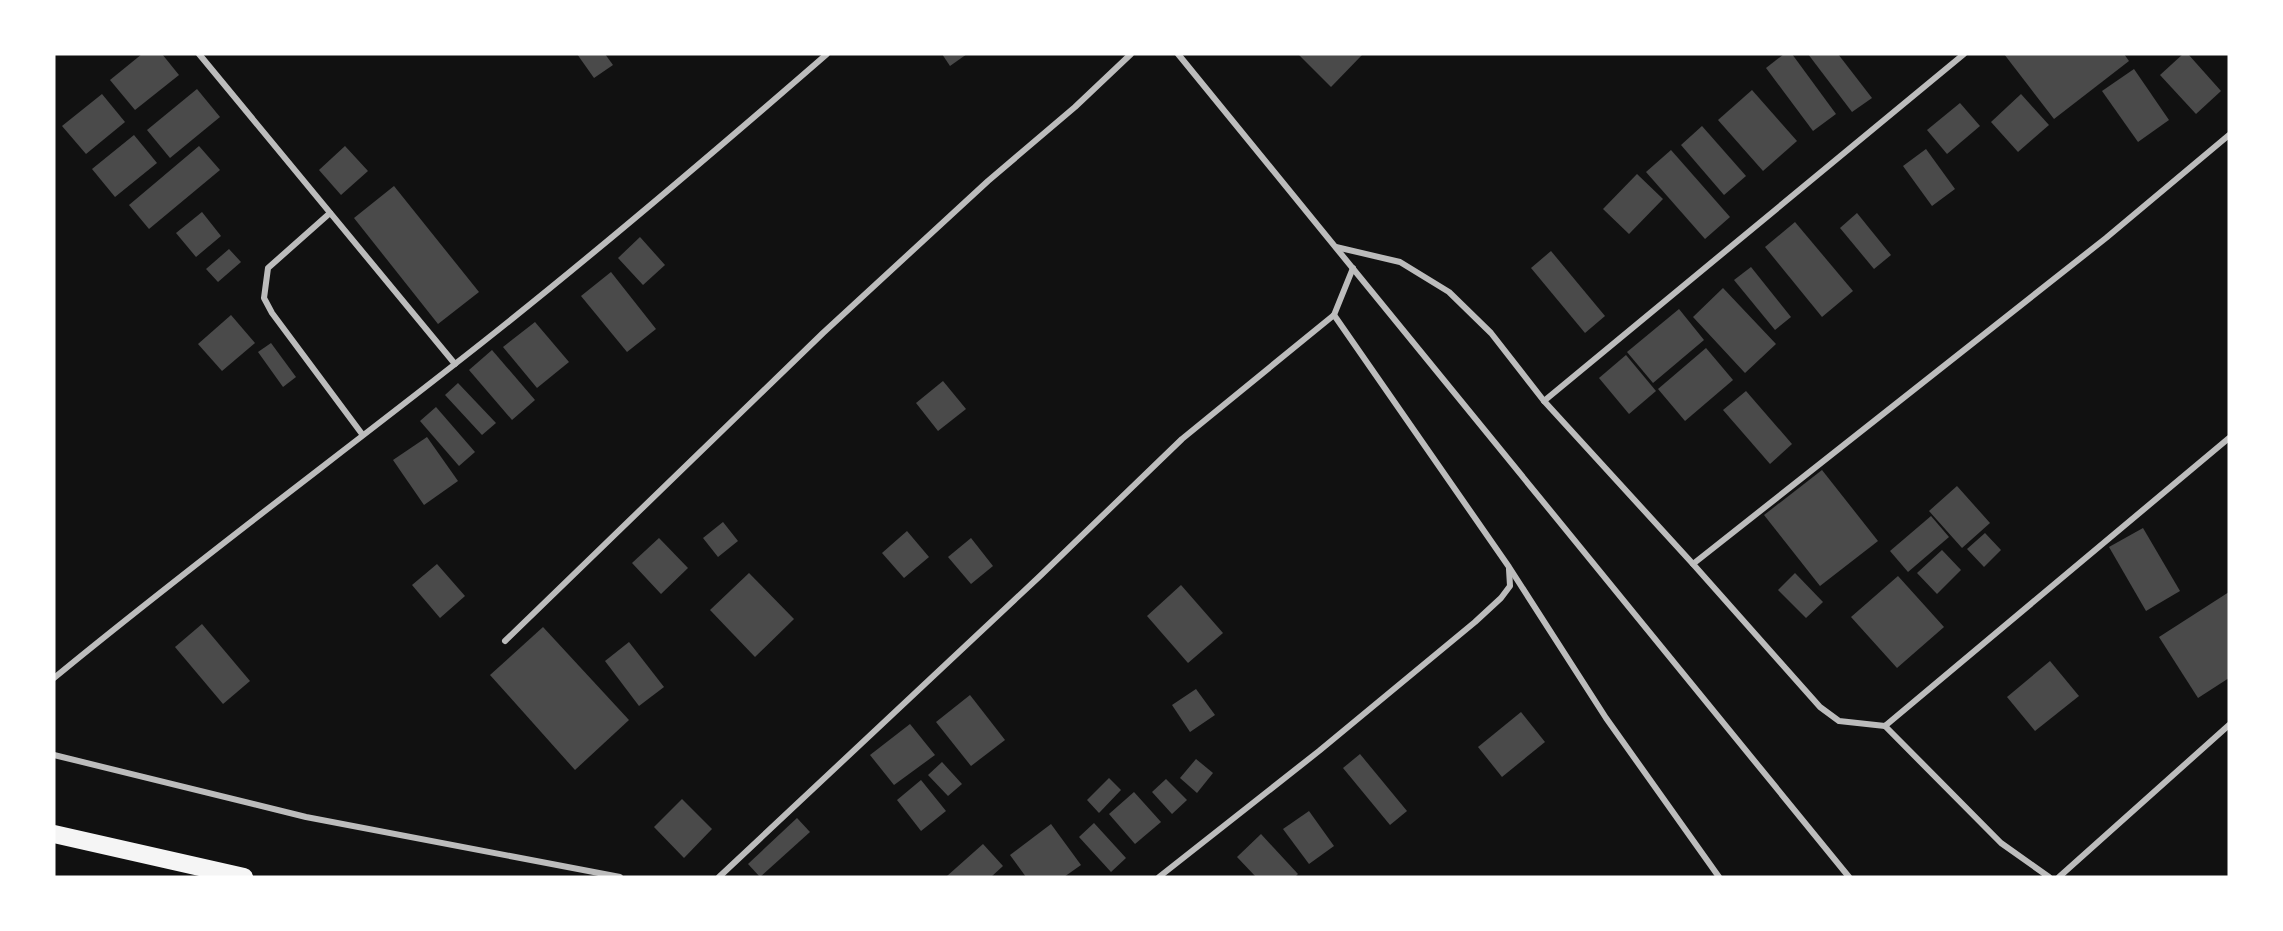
<svg xmlns="http://www.w3.org/2000/svg" width="2283" height="931" font-family="'Varela Round',sans-serif">
<style>
.building{fill:#4a4a4a}
.lines{fill:none;stroke-linecap:round;stroke-linejoin:round}
.minor{stroke:#bcbcbc;stroke-width:6}
.motorway{stroke:#f5f5f5;stroke-width:18}
</style>
<rect width="100%" height="100%" fill="#111"/>
<g class="building">
<polygon points="142,54 162,54 179,75 135,110 110,80"/>
<polygon points="577,54 605,54 613,65 594,78"/>
<polygon points="942,54 967,54 950,66"/>
<polygon points="1298,54 1363,54 1331,87"/>
<polygon points="1784,54 1792,54 1836,114 1813,131 1766,68"/>
<polygon points="1808,54 1838,54 1872,98 1852,112"/>
<polygon points="2004,54 2124,54 2129,61 2054,119"/>
<polygon points="2183,54 2188,54 2221,91 2196,114 2160,75"/>
<polygon points="2134,69 2169,120 2138,142 2102,91"/>
<polygon points="197,89 220,117 170,158 147,130"/>
<polygon points="1752,90 1797,141 1763,171 1718,120"/>
<polygon points="102,94 125,122 86,154 62,126"/>
<polygon points="2021,94 2049,125 2018,152 1991,122"/>
<polygon points="1960,103 1980,126 1947,154 1927,130"/>
<polygon points="1702,126 1746,176 1724,195 1681,145"/>
<polygon points="134,135 157,163 115,197 92,169"/>
<polygon points="199,146 220,170 149,229 129,205"/>
<polygon points="345,146 368,171 341,195 319,170"/>
<polygon points="1926,149 1955,189 1932,206 1903,166"/>
<polygon points="1671,150 1730,217 1705,239 1646,172"/>
<polygon points="1637,174 1663,199 1629,234 1603,209"/>
<polygon points="394,186 479,292 438,324 354,218"/>
<polygon points="202,212 221,236 196,257 176,233"/>
<polygon points="1857,213 1891,255 1874,269 1840,228"/>
<polygon points="1795,222 1853,291 1822,317 1765,247"/>
<polygon points="640,237 665,265 643,285 618,258"/>
<polygon points="229,249 241,262 218,282 206,269"/>
<polygon points="1551,251 1605,316 1585,333 1531,268"/>
<polygon points="1751,267 1791,317 1775,330 1734,280"/>
<polygon points="611,272 656,329 627,352 581,296"/>
<polygon points="1723,288 1776,344 1745,373 1693,317"/>
<polygon points="1679,309 1704,340 1653,383 1627,352"/>
<polygon points="231,315 255,343 222,371 198,344"/>
<polygon points="535,322 569,362 537,388 503,347"/>
<polygon points="271,343 296,377 283,387 258,352"/>
<polygon points="1706,348 1733,380 1685,421 1658,389"/>
<polygon points="492,350 535,400 512,420 469,370"/>
<polygon points="1626,355 1656,391 1629,414 1599,378"/>
<polygon points="943,381 966,409 938,431 916,403"/>
<polygon points="458,383 496,423 482,435 445,395"/>
<polygon points="1746,391 1792,444 1770,464 1723,410"/>
<polygon points="436,407 475,452 459,466 420,421"/>
<polygon points="427,437 458,481 424,505 393,460"/>
<polygon points="1822,470 1878,541 1820,586 1764,515"/>
<polygon points="1957,486 1990,523 1962,548 1929,511"/>
<polygon points="1931,516 1949,537 1908,572 1890,551"/>
<polygon points="723,522 738,541 718,557 703,538"/>
<polygon points="2143,528 2180,591 2146,611 2109,547"/>
<polygon points="907,531 929,557 904,578 882,553"/>
<polygon points="1985,533 2001,550 1984,567 1967,549"/>
<polygon points="659,538 688,568 661,594 632,563"/>
<polygon points="971,538 993,566 971,584 948,557"/>
<polygon points="1942,550 1961,570 1937,594 1917,573"/>
<polygon points="437,564 465,596 440,618 412,585"/>
<polygon points="749,573 794,619 755,657 710,610"/>
<polygon points="1795,573 1823,602 1806,618 1778,590"/>
<polygon points="1898,576 1944,627 1897,668 1851,617"/>
<polygon points="1181,585 1223,633 1188,663 1147,616"/>
<polygon points="2229,592 2229,678 2198,698 2159,637"/>
<polygon points="202,624 250,681 223,704 175,647"/>
<polygon points="543,627 629,720 575,770 490,675"/>
<polygon points="629,642 664,687 639,706 605,661"/>
<polygon points="2050,661 2079,696 2035,731 2007,697"/>
<polygon points="1196,689 1215,715 1190,732 1172,705"/>
<polygon points="970,695 1005,740 971,766 936,722"/>
<polygon points="1521,712 1545,742 1502,777 1478,747"/>
<polygon points="910,724 935,755 894,785 870,755"/>
<polygon points="1360,754 1407,811 1390,825 1343,768"/>
<polygon points="1196,759 1213,773 1197,793 1180,778"/>
<polygon points="942,762 962,784 948,796 928,775"/>
<polygon points="1109,778 1121,790 1099,813 1087,800"/>
<polygon points="1166,779 1187,800 1172,814 1152,792"/>
<polygon points="921,780 946,811 921,831 897,800"/>
<polygon points="1134,792 1161,822 1135,844 1109,814"/>
<polygon points="682,799 712,829 684,858 654,827"/>
<polygon points="1309,811 1334,846 1309,864 1283,829"/>
<polygon points="797,818 810,832 760,877 748,864"/>
<polygon points="1094,823 1126,858 1111,872 1079,837"/>
<polygon points="1051,824 1081,865 1064,877 1026,877 1010,855"/>
<polygon points="1261,834 1298,874 1295,877 1256,877 1237,857"/>
<polygon points="983,844 1003,866 991,877 948,877 947,876"/>
</g>
<g class="lines">
<g class="minor">
<polyline points="199,54 455,364"/>
<polyline points="1178,54 1849,877"/>
<polyline points="330,213 268,268 264,298 272,313 362,434"/>
<polyline points="1336,247 1400,262 1449,292 1491,333 1544,401 1693,564 1820,707 1839,721 1885,726 2229,438"/>
<polyline points="1334,315 1509,567 1606,718 1719,877"/>
<polyline points="1544,401 1964,54"/>
<polyline points="1693,564 2106,238 2229,135"/>
<polyline points="505,641 823,333 988,181 1075,107 1131,54"/>
<path d="M 54,678 C 185,570 321,469 455,364 C 582,265 705,160 827,54"/>
<polyline points="1885,726 2001,843 2049,877"/>
<polyline points="54,755 306,817 620,877"/>
<polyline points="719,877 1040,576 1182,439 1334,315 1353,268"/>
<polyline points="1159,877 1319,751 1475,622 1501,598 1510,586 1509,569"/>
<polyline points="2059,877 2229,725"/>
</g>
<polyline class="motorway" points="54,834 244,877"/>
</g>
<rect width="2283" height="931" fill="none" stroke="#ffffff" stroke-width="111"/>
</svg>
